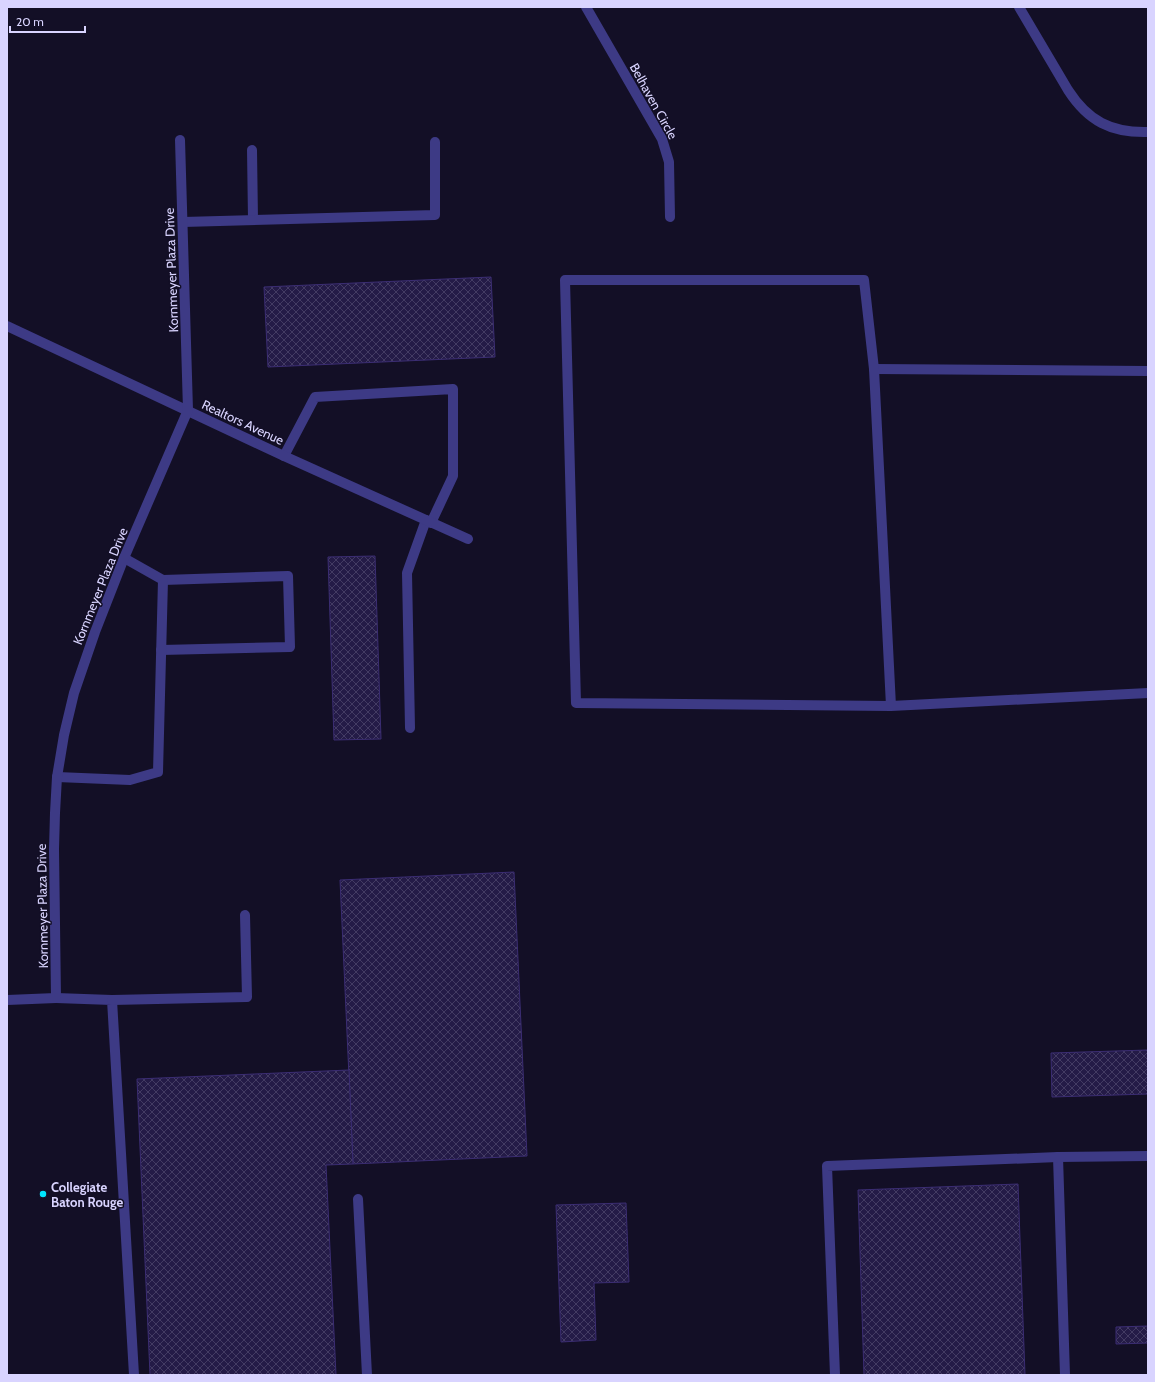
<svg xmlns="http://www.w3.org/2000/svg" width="1155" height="1382" font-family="Cabin,sans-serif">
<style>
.building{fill:url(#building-cross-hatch);stroke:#3b2d73}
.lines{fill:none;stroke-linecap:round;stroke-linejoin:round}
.service{stroke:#3d3a85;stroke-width:10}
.minor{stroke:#3d3a85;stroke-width:10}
.poi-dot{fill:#00e5ff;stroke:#130f26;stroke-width:1.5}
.labels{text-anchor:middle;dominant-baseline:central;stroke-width:3;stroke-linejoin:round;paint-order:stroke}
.street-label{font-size:13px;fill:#d9d4ff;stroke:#130f26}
.poi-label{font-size:13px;font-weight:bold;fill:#d9d4ff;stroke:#130f26;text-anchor:start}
</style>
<defs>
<pattern id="building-cross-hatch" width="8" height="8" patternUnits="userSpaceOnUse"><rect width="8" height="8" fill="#241b47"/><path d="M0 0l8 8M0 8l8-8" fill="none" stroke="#433b63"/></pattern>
</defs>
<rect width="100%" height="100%" fill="#130f26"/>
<g class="building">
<polygon points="491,277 495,357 268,367 264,287"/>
<polygon points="375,556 381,739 334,740 328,557"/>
<polygon points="514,872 527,1156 353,1164 340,880"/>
<polygon points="1148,1050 1148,1094 1052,1097 1051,1053"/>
<polygon points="349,1070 353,1164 326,1165 336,1375 150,1375 137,1079"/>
<polygon points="1018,1184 1025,1375 864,1375 858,1190"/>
<polygon points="626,1203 629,1282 594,1283 596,1340 561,1342 556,1205"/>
<polygon points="1148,1326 1148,1343 1116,1344 1116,1327"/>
</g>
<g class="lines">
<g class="service">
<polyline points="252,150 253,220"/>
<polyline points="183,222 435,215 435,142"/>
<polyline points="874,369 1148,371"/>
<polyline points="284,456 315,397 453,389 453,476 431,523"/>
<polyline points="161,650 290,647 288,576 163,580"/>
<polyline points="891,706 874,369 864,280 565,280 576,703 891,706 1148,693"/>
<polyline points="410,728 407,573 426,520"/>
<polyline points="57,777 130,780 158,772 163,580 124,558"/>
<polyline points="56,998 112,1000 134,1375"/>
<polyline points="112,1000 247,997 245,915"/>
<polyline points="1058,1157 1065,1375"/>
<polyline points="358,1199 367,1375"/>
<polyline points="835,1375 827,1166 1058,1157 1148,1156"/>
</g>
<g class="minor">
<polyline points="586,7 662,139 669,162 670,217"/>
<path d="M 1019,7 L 1068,90 C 1088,121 1111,133 1148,132"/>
<polyline points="7,326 284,456 468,539"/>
<polyline points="7,1000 56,998 54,849 55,813 57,777 64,735 74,693 95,632 124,558 188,410 180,140"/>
</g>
</g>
<circle class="poi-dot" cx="43" cy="1194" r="4"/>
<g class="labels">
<g class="street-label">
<text transform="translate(654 101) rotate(61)">Belhaven Circle</text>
<text transform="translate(171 270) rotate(-92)">Kornmeyer Plaza Drive</text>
<text transform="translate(243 422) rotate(25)">Realtors Avenue</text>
<text transform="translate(100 586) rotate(-68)">Kornmeyer Plaza Drive</text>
<text transform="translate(42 906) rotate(-91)">Kornmeyer Plaza Drive</text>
</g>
<g class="poi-label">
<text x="51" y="1187">Collegiate<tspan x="51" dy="15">Baton Rouge</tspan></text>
</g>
</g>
<rect width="1155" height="1382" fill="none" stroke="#d9d4ff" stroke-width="16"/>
<path d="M10 26v6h75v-6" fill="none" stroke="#d9d4ff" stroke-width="2"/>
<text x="16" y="26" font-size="12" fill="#d9d4ff" stroke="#130f26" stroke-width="3" paint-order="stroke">20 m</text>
</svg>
